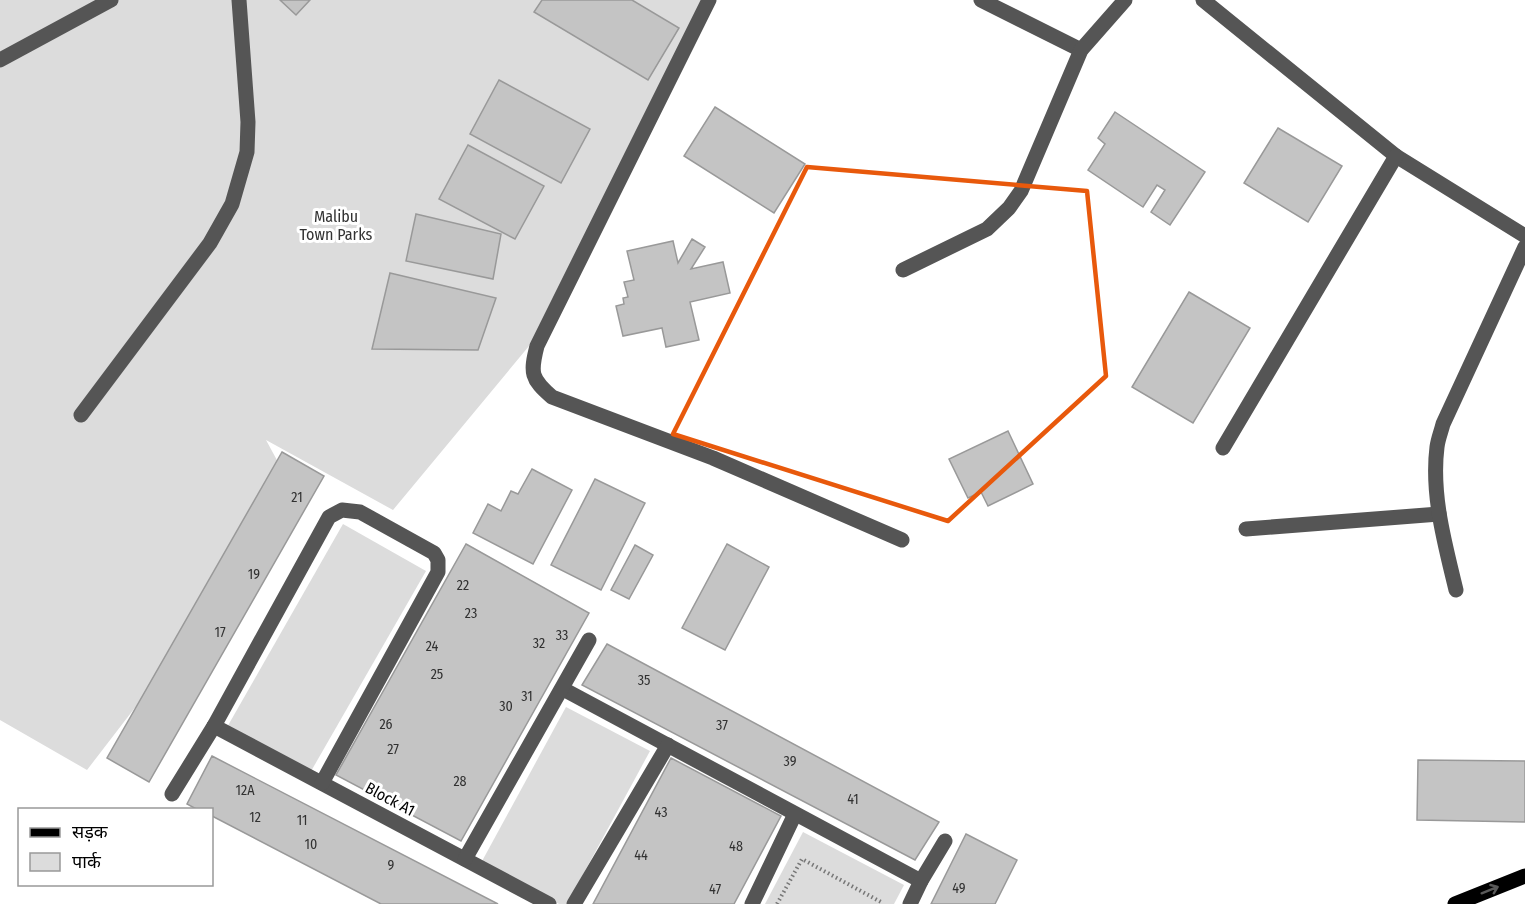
<svg xmlns="http://www.w3.org/2000/svg" width="1525" height="904" font-family="'Fira Sans Condensed','Noto Sans Devanagari',sans-serif">
<style>
.green{fill:#dcdcdc}
.building{fill:#c4c4c4;stroke:#999;stroke-width:1.5}
.lines{fill:none;stroke-linecap:round;stroke-linejoin:round}
.path{stroke:#777;stroke-width:4;stroke-dasharray:1.5 3;stroke-linecap:butt}
.minor{stroke:#555;stroke-width:15}
.major{stroke:#000;stroke-width:15}
.oneway{stroke:#595959}
.marked{fill:none;stroke:#e8590c;stroke-width:4.5;stroke-linejoin:round}
.labels{text-anchor:middle;dominant-baseline:central;stroke-width:6;stroke-linejoin:round;paint-order:stroke}
.number-label{font-size:14px;fill:#313131}
.park-label{font-size:16px;fill:#333;stroke:#fff}
.street-label{font-size:16px;fill:#000;stroke:#fff}
</style>
<rect width="100%" height="100%" fill="#fff"/>
<g class="green">
<polygon points="0,0 714,0 534,340 393,510 266,440 297,497 87,770 0,720"/>
<polygon points="343,524 426,571 310,773 226,729"/>
<polygon points="566,707 650,751 567,904 559,904 481,863"/>
<polygon points="803,832 904,885 894,904 765,904"/>
</g>
<g class="building">
<polygon points="280,0 310,0 296,15"/>
<polygon points="542,0 632,0 679,28 648,80 534,12"/>
<polygon points="499,80 590,129 561,183 470,134"/>
<polygon points="715,107 805,164 774,213 684,156"/>
<polygon points="1115,112 1205,172 1170,225 1151,212 1165,190 1157,185 1143,207 1088,170 1105,144 1098,138"/>
<polygon points="1278,128 1342,166 1308,222 1244,183"/>
<polygon points="468,145 544,186 515,239 439,199"/>
<polygon points="416,214 501,234 493,279 406,261"/>
<polygon points="692,239 705,247 691,269 723,262 730,293 690,302 699,340 666,347 662,328 623,336 616,306 624,304 623,298 628,297 624,282 634,280 627,251 673,241 678,263"/>
<polygon points="390,273 496,298 478,350 372,349"/>
<polygon points="1189,292 1250,328 1193,423 1132,387"/>
<polygon points="1008,431 1033,484 988,506 981,492 968,498 949,459"/>
<polygon points="282,452 324,476 149,782 107,758"/>
<polygon points="532,469 572,490 533,564 473,533 488,504 501,511 511,491 518,494"/>
<polygon points="595,479 645,503 601,590 551,565"/>
<polygon points="466,544 589,613 461,841 336,775"/>
<polygon points="727,544 769,567 725,650 682,628"/>
<polygon points="635,545 653,555 629,599 611,590"/>
<polygon points="607,644 939,822 915,860 582,685"/>
<polygon points="212,756 498,904 381,904 212,816 212,810 198,810 187,804"/>
<polygon points="671,758 781,816 734,904 593,904"/>
<polygon points="1418,760 1525,761 1525,822 1417,820"/>
<polygon points="966,834 1017,860 995,904 931,904"/>
</g>
<g class="lines">
<polyline class="path" points="777,904 802,859 881,902 880,904"/>
<g class="minor">
<path d="M 709,0 L 537,346 C 530,373 531,379 552,397 L 713,458 L 902,540"/>
<polyline points="981,0 1081,50"/>
<polyline points="1203,0 1396,156 1525,236"/>
<polyline points="0,60 111,0"/>
<polyline points="903,270 987,229 1009,208 1021,191 1081,50 1125,0"/>
<polyline points="81,415 210,243 232,204 247,152 248,122 239,0"/>
<polyline points="1223,448 1396,156"/>
<polyline points="1246,529 1439,514"/>
<path d="M 1456,590 C 1445,544 1431,495 1437,447 C 1438,439 1441,432 1443,424 L 1525,247"/>
<polyline points="563,689 921,881"/>
<polyline points="214,726 549,904"/>
<polyline points="172,794 214,726 329,517 342,510 360,512 434,553 438,560 438,572 322,783"/>
<polyline points="465,859 589,640"/>
<polyline points="574,904 668,745"/>
<polyline points="752,904 795,814"/>
<polyline points="910,904 921,881 945,841"/>
</g>
<polyline class="major" points="1455,904 1525,876"/>
</g>
<defs><path id="oneway-shaft" d="M-6 0H5M1.5-3L5.5 0L1.5 3" fill="none" stroke-width="1.6" stroke-linecap="round" stroke-linejoin="round" transform="scale(1.5)"/></defs>
<use class="oneway" href="#oneway-shaft" transform="translate(1490 890) rotate(-22)"/>
<path class="marked" d="M 807,167 L 1087,191 L 1106,376 L 948,521 L 673,434 Z"/>
<g class="labels">
<g class="number-label">
<text x="297" y="497">21</text>
<text x="254" y="574">19</text>
<text x="463" y="585">22</text>
<text x="471" y="613">23</text>
<text x="220" y="632">17</text>
<text x="562" y="635">33</text>
<text x="539" y="643">32</text>
<text x="432" y="646">24</text>
<text x="437" y="674">25</text>
<text x="644" y="680">35</text>
<text x="527" y="696">31</text>
<text x="506" y="706">30</text>
<text x="386" y="724">26</text>
<text x="722" y="725">37</text>
<text x="393" y="749">27</text>
<text x="790" y="761">39</text>
<text x="460" y="781">28</text>
<text x="245" y="790">12A</text>
<text x="853" y="799">41</text>
<text x="661" y="812">43</text>
<text x="255" y="817">12</text>
<text x="302" y="820">11</text>
<text x="311" y="844">10</text>
<text x="736" y="846">48</text>
<text x="641" y="855">44</text>
<text x="391" y="865">9</text>
<text x="959" y="888">49</text>
<text x="715" y="889">47</text>
</g>
<g class="park-label">
<text x="336" y="216">Malibu<tspan x="336" dy="18">Town Parks</tspan></text>
</g>
<g class="street-label">
<text transform="translate(390 799) rotate(28)">Block A1</text>
</g>
</g>
<rect x="18" y="808" width="195" height="78" fill="#ffffff" stroke="#999999" stroke-width="1.5"/>
<rect x="30" y="828" width="30" height="9" fill="#000000" stroke="#999999" stroke-width="1.5"/>
<text x="72" y="838" font-size="18" fill="#000000">सड़क</text>
<rect x="30" y="853" width="30" height="18" fill="#dcdcdc" stroke="#999999" stroke-width="1.5"/>
<text x="72" y="868" font-size="18" fill="#000000">पार्क</text>
</svg>
